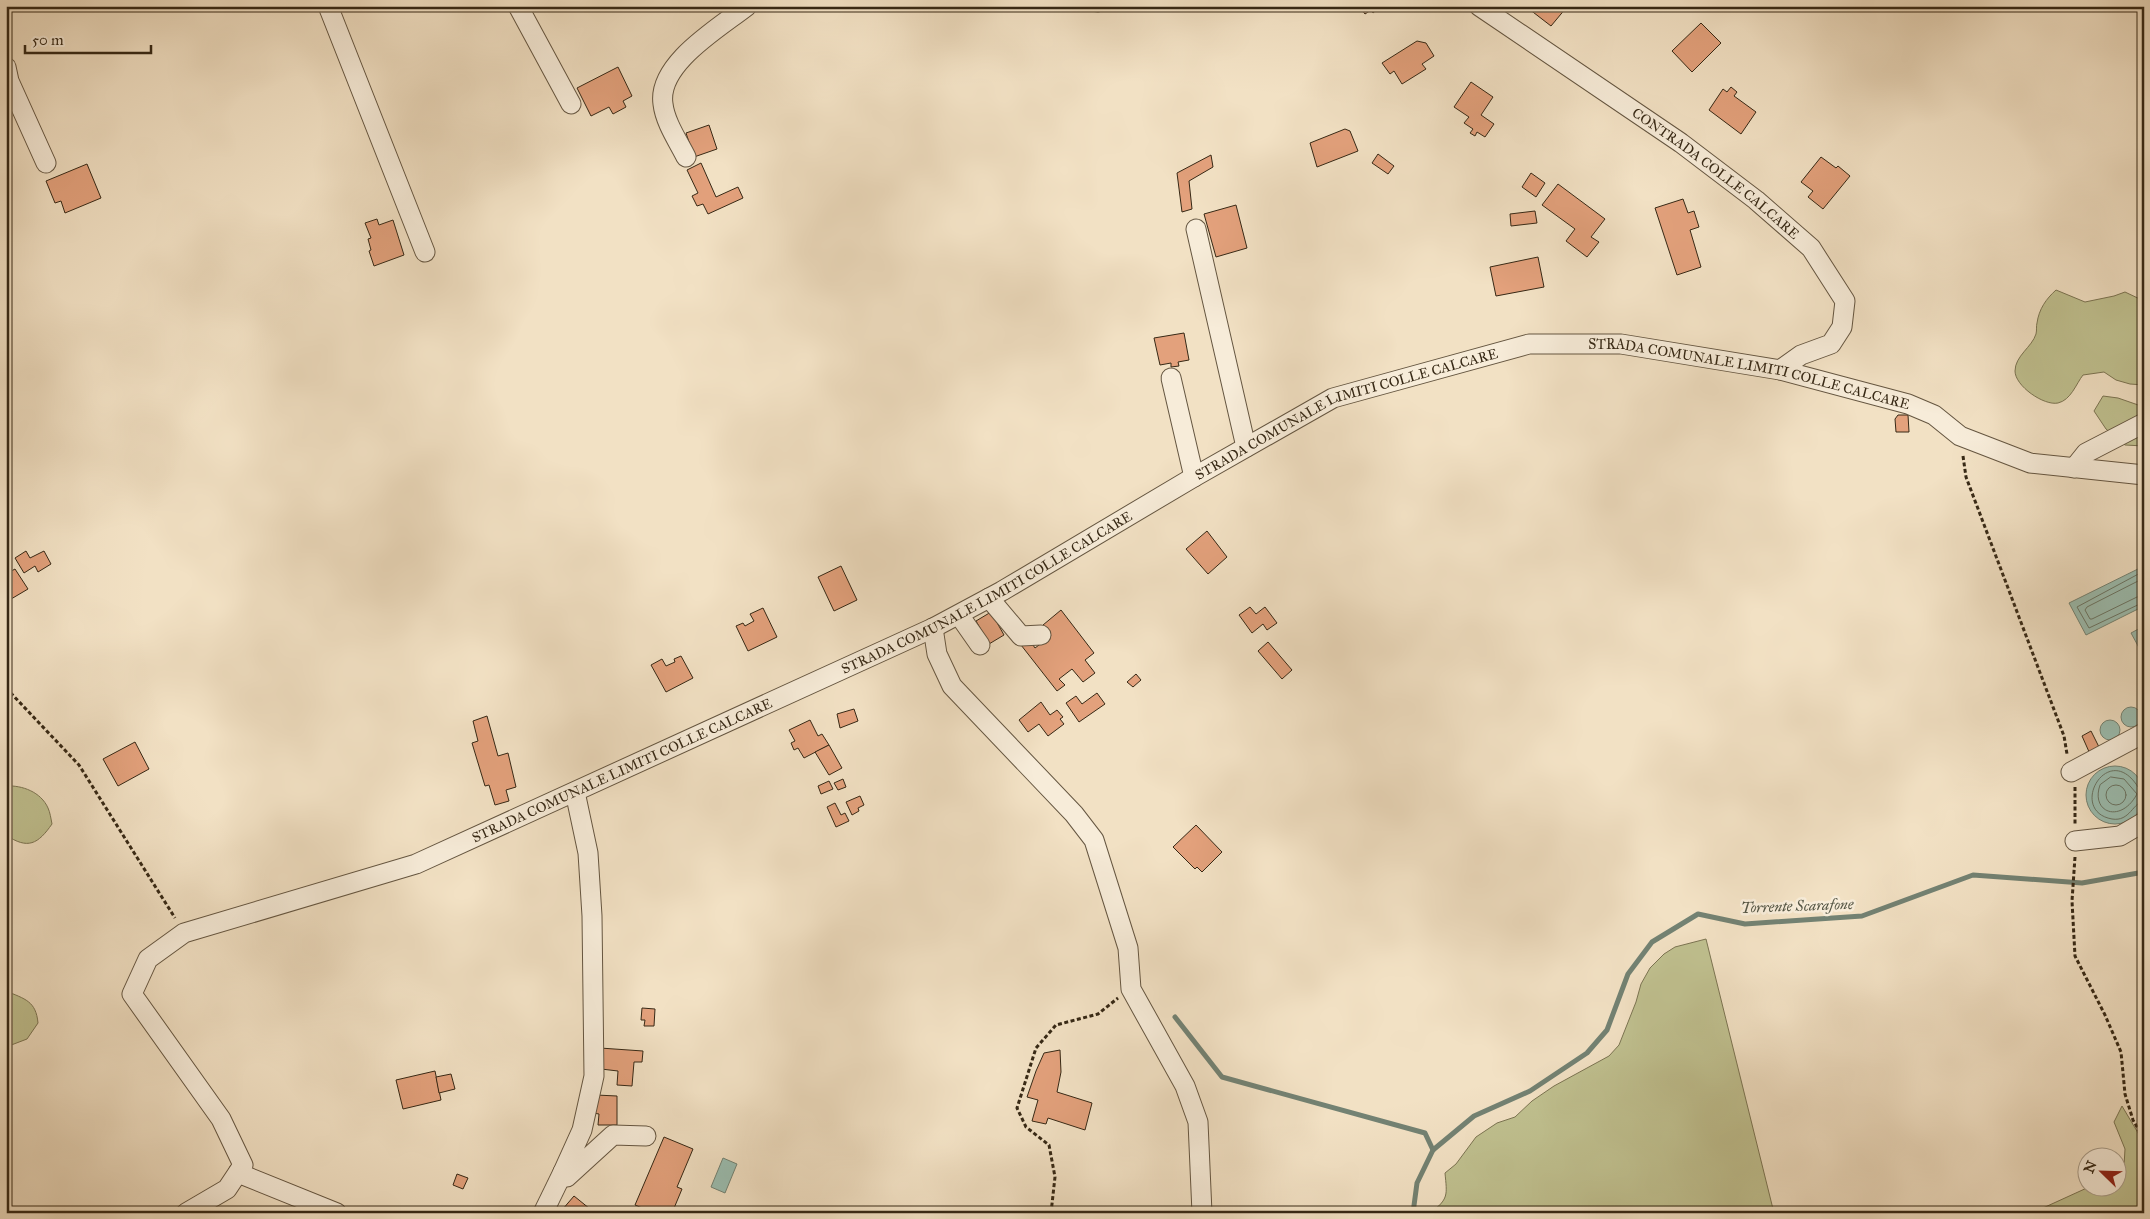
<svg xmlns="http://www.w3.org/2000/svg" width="2150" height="1219" font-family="'IM FELL Great Primer',serif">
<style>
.green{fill:#c0c190;stroke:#7b7452}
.water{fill:#9bbeb1;stroke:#738273}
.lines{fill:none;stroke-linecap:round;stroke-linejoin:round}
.shore{stroke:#687363;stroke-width:1}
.stream{stroke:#738273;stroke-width:5}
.building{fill:#e3a17c;stroke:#362815}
.minor-casing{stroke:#655641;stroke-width:21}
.path{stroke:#362815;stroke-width:3;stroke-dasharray:4 2.5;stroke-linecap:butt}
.minor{stroke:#f7ecd9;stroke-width:19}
.labels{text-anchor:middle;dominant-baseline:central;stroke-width:5;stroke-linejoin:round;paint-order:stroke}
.street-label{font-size:14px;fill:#362815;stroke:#f7ecd9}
.water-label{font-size:15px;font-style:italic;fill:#545544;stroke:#f7ecd9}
</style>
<rect width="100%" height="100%" fill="#f2e1c4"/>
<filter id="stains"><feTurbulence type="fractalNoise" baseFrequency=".004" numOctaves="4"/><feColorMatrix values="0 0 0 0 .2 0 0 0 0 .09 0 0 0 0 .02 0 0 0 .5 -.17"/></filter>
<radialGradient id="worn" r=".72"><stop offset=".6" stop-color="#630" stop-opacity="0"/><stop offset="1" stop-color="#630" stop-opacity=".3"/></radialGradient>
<g class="green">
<path d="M 2056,290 L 2085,302 L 2114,296 L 2125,292 L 2144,301 L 2144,385 L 2130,384 L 2116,380 L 2104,372 L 2083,375 C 2076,384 2071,400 2058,403 C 2044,406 2015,386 2015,371 C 2015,356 2032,347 2036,334 C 2037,330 2036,326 2037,323 C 2039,309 2046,299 2056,290 Z"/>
<polygon points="2103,396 2118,398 2144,407 2144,446 2125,445 2106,429 2094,411"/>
<path d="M 6,786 C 22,785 41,792 48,808 C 50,812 51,819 52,824 C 38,844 28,850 6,835 Z"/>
<path d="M 1706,939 L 1774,1213 L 1430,1213 C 1449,1199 1447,1195 1445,1173 L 1456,1164 L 1476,1137 L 1497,1123 L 1515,1117 L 1532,1101 L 1554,1086 L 1609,1056 L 1619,1045 L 1636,1002 L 1641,984 L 1650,968 L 1664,954 L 1675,947 Z"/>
<path d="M 6,991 C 25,999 36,1001 38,1023 L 27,1039 L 6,1047 Z"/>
<polygon points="2122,1106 2144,1143 2144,1213 2032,1213 2089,1187 2118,1186 2118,1170 2124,1166 2125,1149 2114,1122"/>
</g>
<g class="water">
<polygon points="2144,566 2144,606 2086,635 2069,603"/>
<polygon points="2144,626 2144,654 2143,655 2131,633"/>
<circle cx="2131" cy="717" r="10"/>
<circle cx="2110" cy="730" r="10"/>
<circle cx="2115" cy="795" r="29"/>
<polygon points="723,1158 737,1164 725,1193 711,1187"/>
</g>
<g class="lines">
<g class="shore">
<polyline points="2144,571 2077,607 2089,628 2144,602"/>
<polyline points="2144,578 2087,607 2085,610 2090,619 2092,619 2137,597 2144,596"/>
<path d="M 2111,777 L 2124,779 L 2137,794 C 2121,824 2090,813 2100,785 Z"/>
<circle cx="2116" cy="795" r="10"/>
<path d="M 2144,788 L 2138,787 C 2108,739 2067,811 2112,819 C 2130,822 2133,802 2144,801"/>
</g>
<g class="stream">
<polyline points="1175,1017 1222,1077 1425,1133 1433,1150"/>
<polyline points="1413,1213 1417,1183 1433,1150 1474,1116 1530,1091 1587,1053 1607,1030 1628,974 1652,942 1698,914 1745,924 1862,916 1973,875 2082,883 2144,872"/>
</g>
</g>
<g class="building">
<polygon points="1083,6 1105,6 1103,11 1098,12 1083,10"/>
<polygon points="1359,6 1381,6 1373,13 1371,10 1365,14"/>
<polygon points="1531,6 1564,6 1566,8 1551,26 1529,9"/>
<polygon points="1701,23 1721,43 1692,72 1672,51"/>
<polygon points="1417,41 1426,43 1434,56 1422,64 1426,69 1402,84 1394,71 1390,74 1382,63"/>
<polygon points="618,67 632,96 623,101 626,107 613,114 609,107 591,116 577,88"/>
<polygon points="1471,82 1493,97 1481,115 1494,124 1485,137 1477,132 1475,136 1470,133 1473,129 1464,123 1469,117 1454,107"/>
<polygon points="1731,87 1737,92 1734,96 1756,112 1741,134 1709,110 1723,89 1727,92"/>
<polygon points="709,125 717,149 694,157 686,133"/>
<polygon points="1345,129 1350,131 1358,151 1317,167 1310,143"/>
<polygon points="1378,154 1394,166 1388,174 1372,163"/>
<polygon points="1211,155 1213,167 1189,181 1192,209 1182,212 1177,173"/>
<polygon points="1821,157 1836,168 1838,166 1850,176 1823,209 1808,197 1813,191 1801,182"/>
<polygon points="701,163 716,197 738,187 743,198 708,214 703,204 697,206 692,196 698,193 687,170"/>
<polygon points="87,164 101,198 65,213 61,201 55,203 46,181"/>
<polygon points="1531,173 1545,183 1536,197 1522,187"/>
<polygon points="1558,184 1605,219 1591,237 1599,242 1587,257 1566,241 1575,229 1542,205"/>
<polygon points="1683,199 1688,213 1694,211 1699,227 1690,230 1701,267 1677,275 1655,208"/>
<polygon points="1236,205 1247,248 1216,257 1204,214"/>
<polygon points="1535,211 1537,223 1511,226 1510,214"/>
<polygon points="377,219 379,225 393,220 404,255 374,266 369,251 371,250 368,239 371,238 365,223"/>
<polygon points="1538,257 1544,287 1496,296 1490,267"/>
<polygon points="1184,333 1189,360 1178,362 1179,366 1171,367 1171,363 1160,365 1154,338"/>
<polygon points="1898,415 1908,415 1909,432 1896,432 1895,419"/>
<polygon points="1207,531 1227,557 1208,574 1186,549"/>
<polygon points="26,551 30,558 44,551 51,564 38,572 35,566 24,573 15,558"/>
<polygon points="841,566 857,600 834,611 818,577"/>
<polygon points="15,569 28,589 6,602 6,574"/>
<polygon points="1250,607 1256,614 1265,607 1277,623 1267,630 1263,624 1252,633 1239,615"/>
<polygon points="763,608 777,637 748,651 736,626 743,623 745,626 754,621 750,614"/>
<polygon points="1061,610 1094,653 1085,660 1095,673 1083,682 1072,669 1059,679 1065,685 1057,691 1021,645 1029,639 1035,648 1051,636 1043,625"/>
<polygon points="991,612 1004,635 989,644 980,635 983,633 976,621"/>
<polygon points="1268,642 1292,670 1282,679 1258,651"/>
<polygon points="681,656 693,678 666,692 651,665 662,659 666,666 675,662 674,659"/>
<polygon points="1136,674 1141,680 1133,687 1127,682"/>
<polygon points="1097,693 1105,704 1079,722 1066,703 1076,696 1082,704"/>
<polygon points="1041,702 1050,715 1057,710 1063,717 1060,719 1064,724 1048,736 1039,724 1028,732 1019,720"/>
<polygon points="854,709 858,721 840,728 837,714"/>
<polygon points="487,716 498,756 508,753 516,787 506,790 509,801 495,805 489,785 485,786 472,743 478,741 473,721"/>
<polygon points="810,720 818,736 822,734 829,745 804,758 798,748 794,750 791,743 795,741 789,730"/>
<polygon points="2091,731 2100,749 2090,754 2082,736"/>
<polygon points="135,742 149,769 118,786 103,759"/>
<polygon points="829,745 842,768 829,775 815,752"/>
<polygon points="843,779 846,787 838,790 834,783"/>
<polygon points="829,781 833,789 821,794 818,786"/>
<polygon points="860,796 864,805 858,808 859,811 852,815 846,802"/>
<polygon points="835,803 841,815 845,813 849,821 836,827 827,807"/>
<polygon points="1196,825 1222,852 1202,872 1197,867 1195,869 1173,847"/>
<polygon points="642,1008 655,1009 654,1026 644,1026 645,1020 641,1020"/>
<polygon points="600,1048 643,1051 642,1062 634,1062 632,1086 617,1085 618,1071 601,1069"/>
<polygon points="1060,1050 1061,1072 1057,1092 1092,1103 1085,1130 1048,1118 1046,1124 1032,1121 1038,1100 1027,1097 1036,1071 1044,1053"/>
<polygon points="435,1071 441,1100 403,1109 396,1080"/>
<polygon points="451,1074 455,1089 439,1093 436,1077"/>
<polygon points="596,1095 617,1096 617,1125 598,1125 599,1114 593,1113"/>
<polygon points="664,1137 693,1149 677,1187 682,1189 672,1213 654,1213 635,1205"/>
<polygon points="457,1174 468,1178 463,1189 453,1185"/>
<polygon points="574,1196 595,1213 565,1213 562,1210"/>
</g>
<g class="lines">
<defs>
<g id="minor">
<polyline points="328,6 425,252"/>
<polyline points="518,6 571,104"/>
<path id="s1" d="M 1479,6 L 1681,143 L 1756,200 L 1811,248 L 1845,301 L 1842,327 L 1831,344 L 1801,355 L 1780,370"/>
<polyline points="6,67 9,81 46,163"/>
<path d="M 686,157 C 678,141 665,122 663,104 C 657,64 719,28 747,6"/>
<polyline points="1196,229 1246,447"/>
<polyline points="1171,378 1194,477"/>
<polyline points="2074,468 2086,453 2144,423"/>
<polyline points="989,598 1021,636 1041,635"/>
<polyline points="959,615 980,645"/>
<polyline points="933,628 937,654 952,686 1074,814 1094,840 1128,948 1131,989 1185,1086 1198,1122 1202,1213"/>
<polyline points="2071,772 2144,733"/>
<polyline points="575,792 588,853 592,916 594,1076 582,1130 563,1172 567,1177 613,1135 646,1136"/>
<polyline points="2075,841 2120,836 2144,822"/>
<polyline points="238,1173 337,1213"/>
<path id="s2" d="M 186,1213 L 227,1189 L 243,1165 L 221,1119 L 132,994 L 148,959 L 184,933 L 416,864 L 933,628 L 1002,591 L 1194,477 L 1333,398 L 1529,344 L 1621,344 L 1780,370 L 1908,404 L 1934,415 L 1960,436 L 2030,463 L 2144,475"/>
<polyline points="543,1213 563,1172"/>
</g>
</defs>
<use href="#minor" class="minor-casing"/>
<g class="path">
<polyline points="1963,456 1966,477 2064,736 2067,754"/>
<polyline points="6,688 79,765 175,918"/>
<polyline points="2075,787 2075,826"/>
<polyline points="2075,857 2072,901 2075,956 2105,1015 2121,1052 2125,1094 2133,1120 2144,1139"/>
<polyline points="1051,1213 1055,1177 1049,1145 1026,1127 1017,1108 1036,1048 1056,1025 1098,1014 1118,998"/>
</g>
<use href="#minor" class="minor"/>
</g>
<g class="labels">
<g class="street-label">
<text stroke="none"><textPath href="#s1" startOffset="290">CONTRADA COLLE CALCARE</textPath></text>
<text stroke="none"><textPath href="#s2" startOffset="2062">STRADA COMUNALE LIMITI COLLE CALCARE</textPath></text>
<text stroke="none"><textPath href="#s2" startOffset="1642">STRADA COMUNALE LIMITI COLLE CALCARE</textPath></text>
<text stroke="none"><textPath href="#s2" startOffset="1238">STRADA COMUNALE LIMITI COLLE CALCARE</textPath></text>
<text stroke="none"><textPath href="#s2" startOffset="832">STRADA COMUNALE LIMITI COLLE CALCARE</textPath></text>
</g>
<g class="water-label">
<text transform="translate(1797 906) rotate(-2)">Torrente Scarafone</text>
</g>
</g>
<rect width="2150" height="1219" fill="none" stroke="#f2e1c4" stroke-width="25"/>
<rect x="8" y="8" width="2135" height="1204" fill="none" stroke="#362815" stroke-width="2.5"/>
<rect x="12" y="12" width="2125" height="1194" fill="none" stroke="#362815"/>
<g transform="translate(2102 1172) rotate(293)"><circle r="24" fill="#f7ecd9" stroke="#aa9e8b"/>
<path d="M0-4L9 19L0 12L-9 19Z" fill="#8f2418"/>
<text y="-8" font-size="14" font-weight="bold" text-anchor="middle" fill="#362815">N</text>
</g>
<path d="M25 45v8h126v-8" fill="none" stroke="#362815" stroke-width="2.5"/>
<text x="32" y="45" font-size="15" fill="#362815" stroke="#f7ecd9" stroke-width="4" paint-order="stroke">50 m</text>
<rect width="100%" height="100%" filter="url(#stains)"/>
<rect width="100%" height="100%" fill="url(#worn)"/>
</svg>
